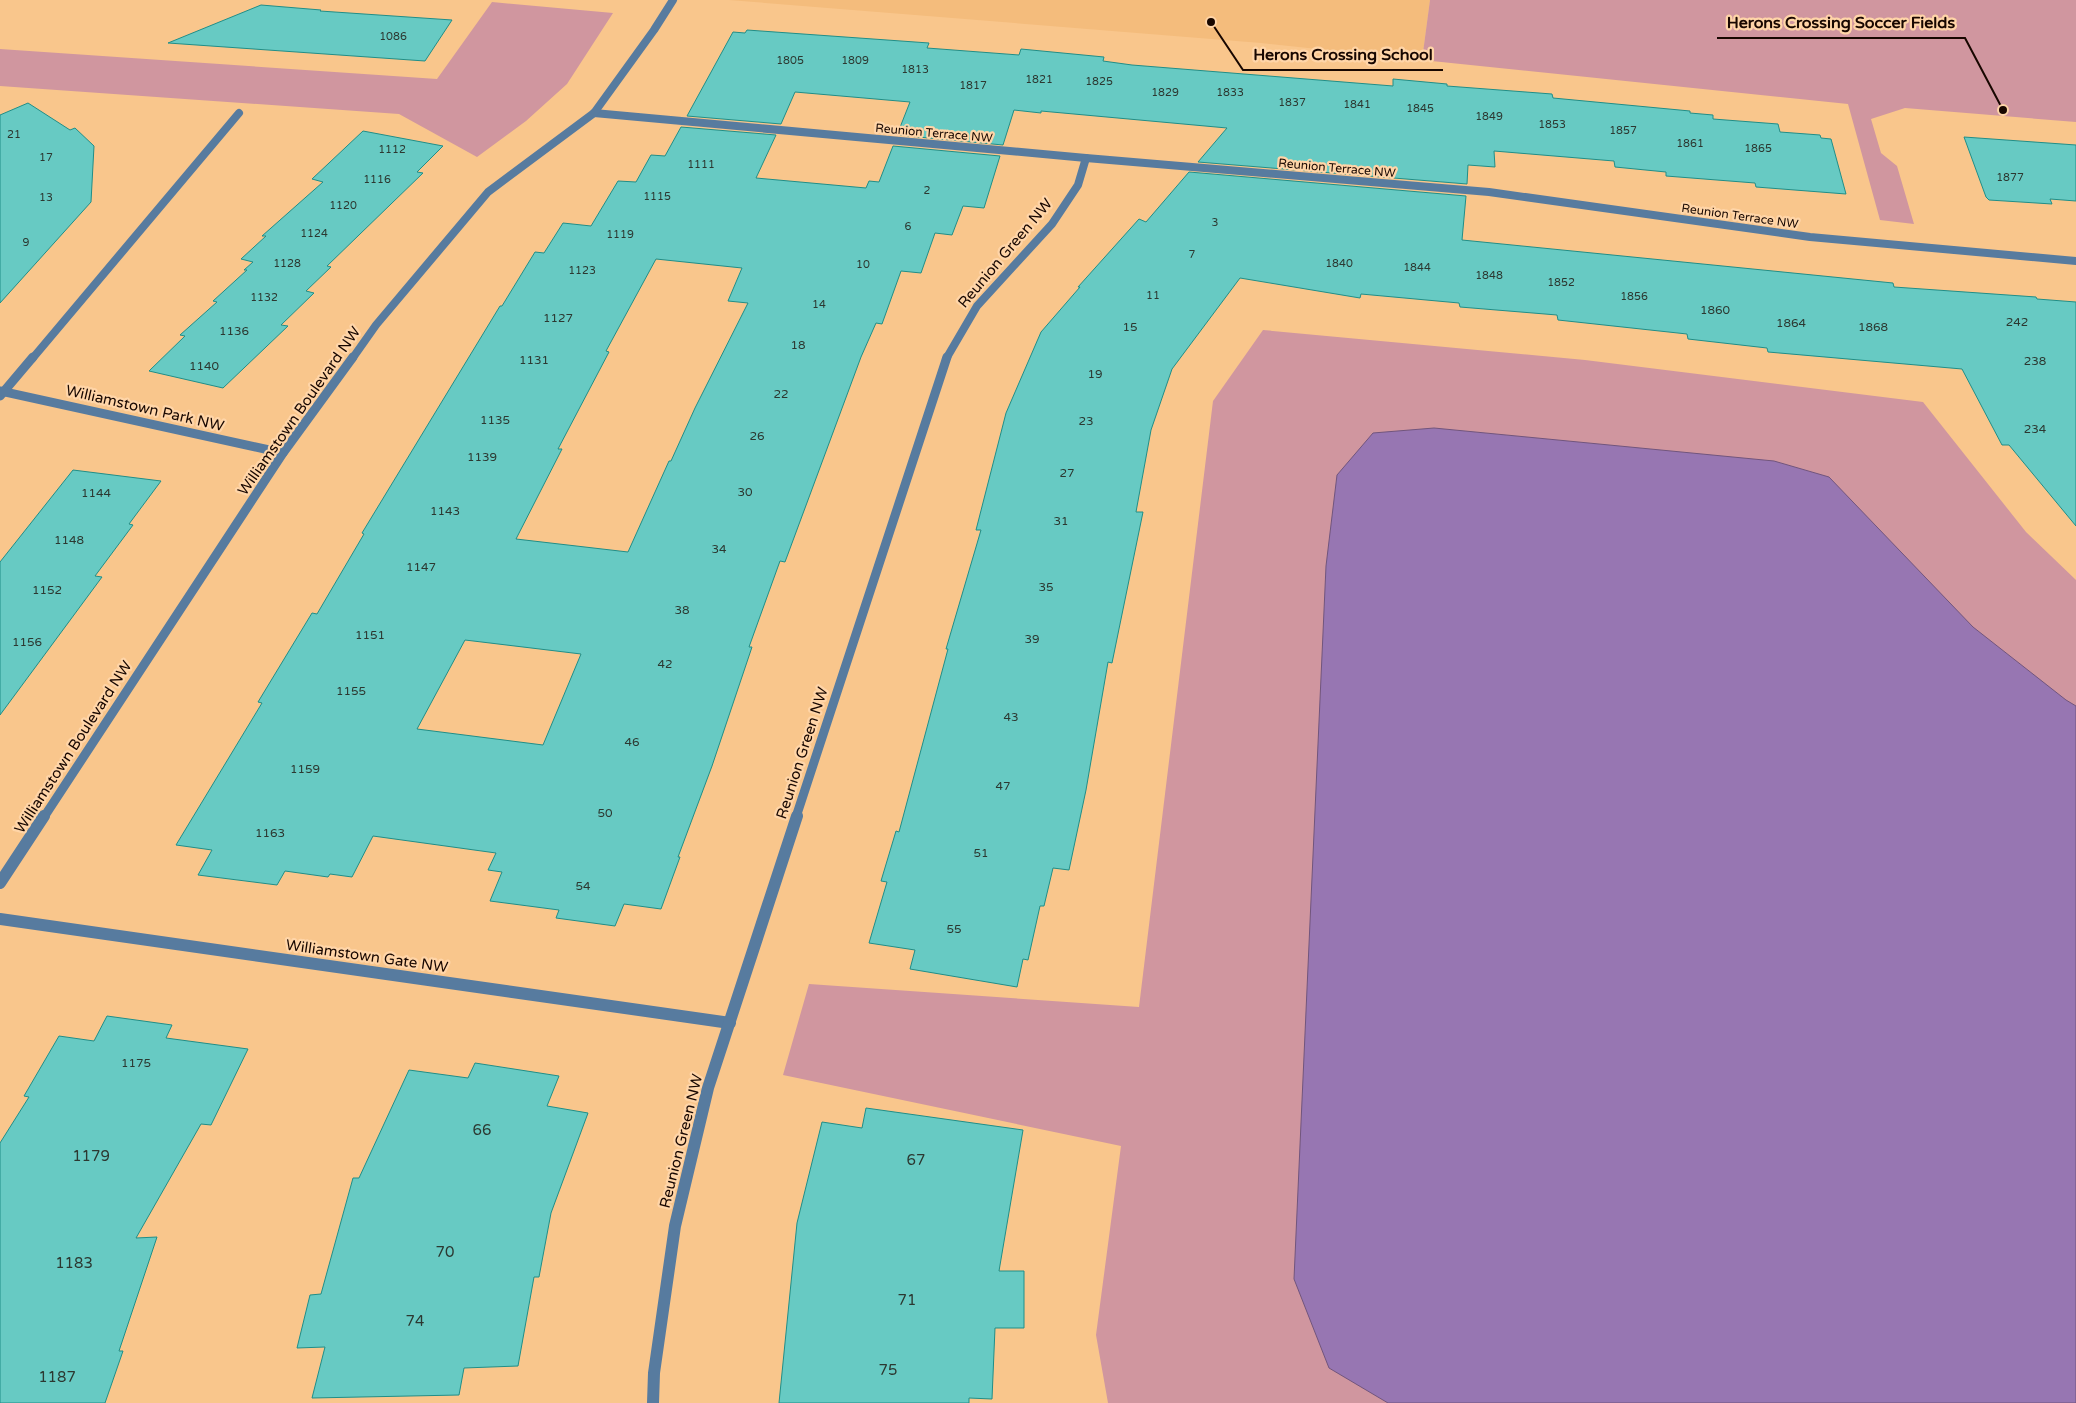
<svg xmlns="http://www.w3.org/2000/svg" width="2076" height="1403" font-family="'Varela Round',sans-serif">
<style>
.built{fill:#f4bc7c}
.green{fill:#d0969f}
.water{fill:#9776b2;stroke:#71557d}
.building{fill:#67cac3;stroke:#208e88;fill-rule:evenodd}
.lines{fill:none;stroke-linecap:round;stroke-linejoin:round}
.lane-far1{stroke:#577b9f;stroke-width:8}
.lane{stroke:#577b9f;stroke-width:9}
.street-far2{stroke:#577b9f;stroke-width:8}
.street-far1{stroke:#577b9f;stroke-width:9}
.street{stroke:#577b9f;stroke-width:12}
.labels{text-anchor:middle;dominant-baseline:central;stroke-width:4.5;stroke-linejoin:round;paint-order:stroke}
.far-number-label{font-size:11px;fill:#2c3831}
.far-street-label{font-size:12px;fill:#180700;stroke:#ffd5a8}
.number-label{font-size:12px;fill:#2c3831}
.street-label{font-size:15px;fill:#180700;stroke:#ffd5a8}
.near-number-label{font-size:15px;fill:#2c3831}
.leader{fill:none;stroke:#180700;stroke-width:2}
.callout-dot{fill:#180700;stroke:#ffd5a8;stroke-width:2}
.callout-label{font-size:16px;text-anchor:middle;font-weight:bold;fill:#180700;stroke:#ffd5a8;stroke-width:4.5;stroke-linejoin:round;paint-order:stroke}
</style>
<rect width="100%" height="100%" fill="#f9c68c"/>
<polygon class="built" points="729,0 1430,0 1422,60 1261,43"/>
<g class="green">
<polygon points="1430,0 2076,0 2076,122 1905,108 1871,119 1881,153 1897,166 1914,224 1880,220 1848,104 1422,60"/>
<polygon points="492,2 613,13 567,84 526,121 477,157 399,114 0,86 0,49 437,79"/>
<polygon points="1263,330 1585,360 1923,402 2026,532 2076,580 2076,1403 1108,1403 1096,1335 1121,1146 783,1075 809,984 1139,1007 1213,401"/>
</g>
<polygon class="water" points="1434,428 1774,461 1829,477 1973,627 2066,700 2076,706 2076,1403 1388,1403 1329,1368 1294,1279 1326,566 1337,475 1373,433"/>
<g class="building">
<polygon points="261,5 321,10 320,11 452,20 425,61 168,43"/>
<polygon points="747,30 929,43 927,48 1019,55 1021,49 1104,57 1103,61 1132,65 1393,86 1393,79 1447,84 1447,86 1552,94 1553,98 1690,111 1690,113 1713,115 1713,119 1778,124 1780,132 1820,135 1821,138 1831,139 1846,194 1756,187 1755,183 1666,176 1666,172 1615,167 1614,161 1494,151 1495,167 1468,165 1467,184 1198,162 1227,128 1041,111 1041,113 1014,110 1003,145 897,135 910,102 795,92 781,124 687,116 733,32 745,33"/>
<polygon points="28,103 70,130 75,128 94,146 91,202 0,303 0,115"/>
<path d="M 681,127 L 776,135 L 756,178 L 866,188 L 869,181 L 879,182 L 893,146 L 1000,156 L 984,208 L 963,206 L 952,235 L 935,233 L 921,273 L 901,271 L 882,324 L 876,323 L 861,357 L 785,562 L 780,561 L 749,647 L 752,647 L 712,766 L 678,857 L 680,857 L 661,909 L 624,904 L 615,926 L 556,918 L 559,910 L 490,901 L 502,872 L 488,870 L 496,853 L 373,836 L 352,877 L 330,874 L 328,877 L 285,871 L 277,885 L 198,875 L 212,850 L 176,845 L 262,703 L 258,702 L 312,613 L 317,614 L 364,534 L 362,533 L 500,306 L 502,306 L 535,252 L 544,253 L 563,223 L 591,226 L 618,181 L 636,182 L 651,155 L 665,156 ZM 656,259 L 742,268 L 728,301 L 748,303 L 695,408 L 671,461 L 669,461 L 628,552 L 516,539 L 562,449 L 558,449 L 609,352 L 606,351 ZM 465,640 L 581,654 L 543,745 L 417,729 Z"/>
<polygon points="363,131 443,146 417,172 423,173 327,266 331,267 306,291 314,293 281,325 288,326 223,388 149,371 185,336 180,335 217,302 213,301 247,270 244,270 253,262 241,259 266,236 262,236 323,182 312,179"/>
<polygon points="1964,137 2076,145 2076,201 2050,199 2052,204 1989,200 1986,197"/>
<polygon points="1189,172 1466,196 1462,240 1893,283 1894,287 2036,297 2037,299 2076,302 2076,526 2009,445 2002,445 1962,369 1768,352 1767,348 1688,339 1687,334 1558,320 1557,315 1460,307 1459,303 1361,294 1360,298 1240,278 1172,369 1151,430 1136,512 1143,512 1112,663 1108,662 1086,790 1069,870 1053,868 1044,906 1040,906 1028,960 1023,959 1017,987 910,969 915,950 869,943 887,882 881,881 896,831 899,832 948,649 946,649 981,530 976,530 1006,413 1041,332 1080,287 1078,287 1139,219 1146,222"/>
<polygon points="73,470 161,481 129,524 133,525 95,576 102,577 0,715 0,562"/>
<polygon points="107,1016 172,1025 166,1038 248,1049 211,1125 201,1124 136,1238 157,1237 119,1351 123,1351 105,1403 0,1403 0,1143 29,1097 24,1096 59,1036 94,1041"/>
<polygon points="475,1063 559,1076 547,1106 588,1113 551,1213 539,1277 534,1277 518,1366 464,1368 459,1395 312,1398 325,1347 297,1348 310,1295 321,1294 353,1178 359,1178 409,1070 468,1078"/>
<polygon points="866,1108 1023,1130 999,1271 1024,1271 1024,1328 995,1328 992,1399 969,1398 969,1403 779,1403 797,1223 822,1122 862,1128"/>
</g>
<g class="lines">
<polyline class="lane-far1" points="32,359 239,113"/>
<polyline class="lane" points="0,396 33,357"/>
<g class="street-far2">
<polyline points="594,113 1086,158 1489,192 1810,237 2076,261"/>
<polyline points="352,359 376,325 488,192 594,113 654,30 673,0"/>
<polyline points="946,359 977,306 1052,224 1078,185 1086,158"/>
</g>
<g class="street-far1">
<polyline points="0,391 283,453"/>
<polyline points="44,817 283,453 353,357"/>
<polyline points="796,817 947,357"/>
</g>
<g class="street">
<polyline points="0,883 44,816"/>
<polyline points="0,919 730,1023"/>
<polyline points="653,1403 654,1373 675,1226 708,1088 797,816"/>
</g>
</g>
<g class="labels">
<g class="far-number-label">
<text x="393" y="36">1086</text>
<text x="790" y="60">1805</text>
<text x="855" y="60">1809</text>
<text x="915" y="69">1813</text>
<text x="1039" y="79">1821</text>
<text x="1099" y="81">1825</text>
<text x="973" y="85">1817</text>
<text x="1165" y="92">1829</text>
<text x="1230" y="92">1833</text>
<text x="1292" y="102">1837</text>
<text x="1357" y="104">1841</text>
<text x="1420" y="108">1845</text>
<text x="1489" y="116">1849</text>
<text x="1552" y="124">1853</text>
<text x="1623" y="130">1857</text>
<text x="14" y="134">21</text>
<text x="1690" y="143">1861</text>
<text x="1758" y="148">1865</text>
<text x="392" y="149">1112</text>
<text x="46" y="157">17</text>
<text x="701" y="164">1111</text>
<text x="2010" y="177">1877</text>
<text x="377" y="179">1116</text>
<text x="927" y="190">2</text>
<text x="657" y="196">1115</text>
<text x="46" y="197">13</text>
<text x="343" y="205">1120</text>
<text x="1215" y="222">3</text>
<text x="908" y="226">6</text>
<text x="314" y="233">1124</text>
<text x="620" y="234">1119</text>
<text x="26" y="242">9</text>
<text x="1192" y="254">7</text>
<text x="287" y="263">1128</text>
<text x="1339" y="263">1840</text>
<text x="863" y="264">10</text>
<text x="1417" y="267">1844</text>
<text x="582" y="270">1123</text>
<text x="1489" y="275">1848</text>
<text x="1561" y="282">1852</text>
<text x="1153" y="295">11</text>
<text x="1634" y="296">1856</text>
<text x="264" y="297">1132</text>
<text x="819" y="304">14</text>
</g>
<g class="far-street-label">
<text transform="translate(934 133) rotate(5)">Reunion Terrace NW</text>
<text transform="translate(1337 168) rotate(5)">Reunion Terrace NW</text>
<text transform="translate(1740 216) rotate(8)">Reunion Terrace NW</text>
</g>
<g class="number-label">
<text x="1715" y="310">1860</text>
<text x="558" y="318">1127</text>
<text x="2017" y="322">242</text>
<text x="1791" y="323">1864</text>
<text x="1130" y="327">15</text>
<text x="1873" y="327">1868</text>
<text x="234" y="331">1136</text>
<text x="798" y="345">18</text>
<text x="534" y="360">1131</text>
<text x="2035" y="361">238</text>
<text x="204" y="366">1140</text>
<text x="1095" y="374">19</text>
<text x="781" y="394">22</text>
<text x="495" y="420">1135</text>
<text x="1086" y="421">23</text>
<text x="2035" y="429">234</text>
<text x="757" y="436">26</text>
<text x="482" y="457">1139</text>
<text x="1067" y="473">27</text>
<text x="745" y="492">30</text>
<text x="96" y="493">1144</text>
<text x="445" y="511">1143</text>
<text x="1061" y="521">31</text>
<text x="69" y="540">1148</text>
<text x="719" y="549">34</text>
<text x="421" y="567">1147</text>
<text x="1046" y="587">35</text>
<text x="47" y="590">1152</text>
<text x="682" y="610">38</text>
<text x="370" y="635">1151</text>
<text x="1032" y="639">39</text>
<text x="27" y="642">1156</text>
<text x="665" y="664">42</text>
<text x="351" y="691">1155</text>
<text x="1011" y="717">43</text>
<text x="632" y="742">46</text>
<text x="305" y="769">1159</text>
<text x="1003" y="786">47</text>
<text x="605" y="813">50</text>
<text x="270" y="833">1163</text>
<text x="981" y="853">51</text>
<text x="583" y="886">54</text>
<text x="954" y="929">55</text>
<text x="136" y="1063">1175</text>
</g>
<g class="street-label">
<text transform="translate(1005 253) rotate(-50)">Reunion Green NW</text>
<text transform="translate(145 408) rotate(13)">Williamstown Park NW</text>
<text transform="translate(299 411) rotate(-55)">Williamstown Boulevard NW</text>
<text transform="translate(73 747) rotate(-57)">Williamstown Boulevard NW</text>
<text transform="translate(802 753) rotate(-72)">Reunion Green NW</text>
<text transform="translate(367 956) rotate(8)">Williamstown Gate NW</text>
<text transform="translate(681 1141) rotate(-76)">Reunion Green NW</text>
</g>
<g class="near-number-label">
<text x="482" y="1130">66</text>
<text x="91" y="1156">1179</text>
<text x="916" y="1160">67</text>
<text x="445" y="1252">70</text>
<text x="74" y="1263">1183</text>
<text x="907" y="1300">71</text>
<text x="415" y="1321">74</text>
<text x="888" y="1370">75</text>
<text x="57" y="1377">1187</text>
</g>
</g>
<path class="leader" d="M2003 110L1965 38H1717M1211 22L1243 70H1443"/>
<g class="callout-dot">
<circle cx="2003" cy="110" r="5"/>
<circle cx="1211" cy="22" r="5"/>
</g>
<g class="callout-label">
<text x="1841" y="28">Herons Crossing Soccer Fields</text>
<text x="1343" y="60">Herons Crossing School</text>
</g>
</svg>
